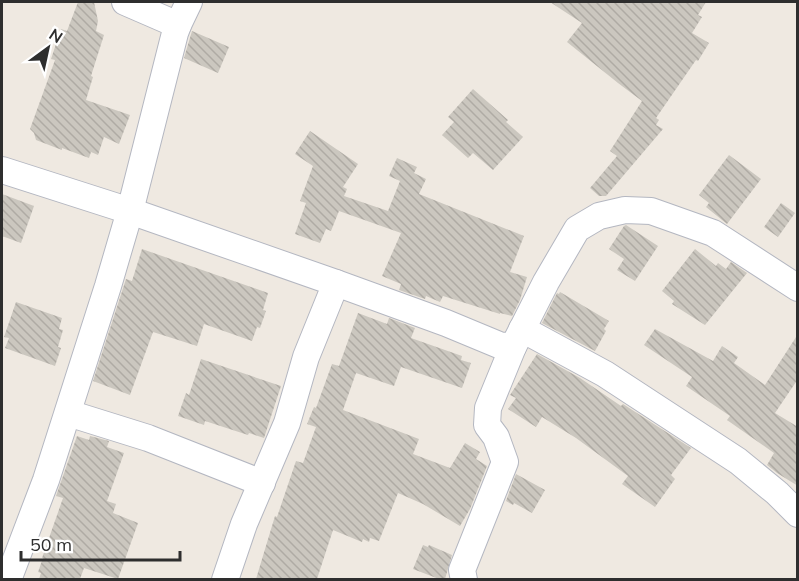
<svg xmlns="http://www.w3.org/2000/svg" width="799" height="581" font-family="Mulish,sans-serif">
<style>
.building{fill:url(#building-back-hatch)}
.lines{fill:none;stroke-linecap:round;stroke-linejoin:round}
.minor-casing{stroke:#b4b7c1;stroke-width:28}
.minor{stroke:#fff;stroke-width:26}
</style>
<defs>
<pattern id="building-back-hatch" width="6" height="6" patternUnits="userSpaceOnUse" patternTransform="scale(1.5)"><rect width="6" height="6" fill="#cbc7bf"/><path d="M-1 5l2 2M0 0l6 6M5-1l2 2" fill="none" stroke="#afaba4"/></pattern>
</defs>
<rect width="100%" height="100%" fill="#efe9e1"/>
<g class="building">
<polygon points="78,2 94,2 98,21 96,31 104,35 91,76 93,77 86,100 130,115 119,144 104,137 98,155 91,152 89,158 62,148 62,150 36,140 34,133 30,129 55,60 51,59 61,29 67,31"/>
<polygon points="550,2 706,2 698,15 702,17 692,33 709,43 698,61 696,60 656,118 659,120 656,125 663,129 606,196 599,196 590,188 617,156 610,151 642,101 618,83 567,42 582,23"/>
<polygon points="192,31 229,47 218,73 184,58"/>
<polygon points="473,89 508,120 506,122 523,137 493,170 473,153 468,158 442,135 454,122 448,117"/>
<polygon points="310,131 358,164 343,187 347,189 344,196 388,211 400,181 389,176 397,158 417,167 414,173 426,179 419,194 524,236 510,272 527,277 520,300 512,316 500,313 500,314 443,296 440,302 426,296 425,299 399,290 401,284 382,276 401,233 339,211 331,231 326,229 320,243 295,234 306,203 300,201 313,166 295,154"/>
<polygon points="729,155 761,179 727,224 706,207 709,203 699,195"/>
<polygon points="2,194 34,206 21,243 2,236"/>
<polygon points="781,203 795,213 778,237 764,227"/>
<polygon points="626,225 658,246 635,281 617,270 624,259 609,249 624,226"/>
<polygon points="142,249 268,293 263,310 266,311 260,328 257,327 252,341 204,324 197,346 153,332 130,395 93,381 126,279 132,281"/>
<polygon points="695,249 716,266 718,263 726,269 731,262 747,273 705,325 672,304 674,301 662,291"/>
<polygon points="560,292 609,321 604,329 606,331 595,351 542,323 557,293 559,294"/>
<polygon points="16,302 62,318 59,329 63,330 58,347 61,348 55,366 5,348 9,338 4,337"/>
<polygon points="358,313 387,324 389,318 415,328 411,338 462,356 461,360 471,363 462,388 401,367 394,386 356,373 343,410 419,439 413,454 450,468 465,443 480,452 476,459 487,466 470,509 460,526 423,504 398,493 379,541 370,538 369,542 363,539 362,542 333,530 317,579 256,579 275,516 277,517 296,461 303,463 316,427 307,424 314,407 316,408 332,364 339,366"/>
<polygon points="655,329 713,361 722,346 738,357 734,363 765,385 798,334 798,379 775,413 798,427 798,486 777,473 767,465 774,453 727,420 730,416 686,386 692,377 644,345"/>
<polygon points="537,354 580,378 621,406 623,404 691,448 671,475 675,479 655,507 622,484 628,476 576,438 542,417 536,427 508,409 516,398 510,395"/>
<polygon points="201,359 281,386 264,438 249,433 248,435 205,421 204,425 178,416 186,393 189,395"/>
<polygon points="77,436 89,440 90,436 109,441 107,447 124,453 107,501 116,504 113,513 138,523 118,579 84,568 80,579 39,579 41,573 38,572 43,558 42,558 63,498 56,496"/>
<polygon points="516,474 545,490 532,513 514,503 513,505 506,501"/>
<polygon points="423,545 428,547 429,545 452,555 445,579 439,579 413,569"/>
</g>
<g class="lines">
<defs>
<g id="minor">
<polyline points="178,25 189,2"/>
<polyline points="2,170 130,211 336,283 446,323 499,345 513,347 546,282 577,229 599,216 625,210 651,211 713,233 798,288"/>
<polyline points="522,329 605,374 738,461 777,493 798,514"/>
<polyline points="68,413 148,438 262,483"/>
<polyline points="8,580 46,480 108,286 130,211 175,33 178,25 125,2"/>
<polyline points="225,580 244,524 287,423 306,357 336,283"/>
<polyline points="464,580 462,570 505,462 496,437 487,425 488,408 513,347"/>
</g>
</defs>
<use href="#minor" class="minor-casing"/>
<use href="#minor" class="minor"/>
</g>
<rect width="799" height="581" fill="none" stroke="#2e2e2e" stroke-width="6"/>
<g transform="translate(48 48) rotate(33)" stroke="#ffffff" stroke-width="4.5" paint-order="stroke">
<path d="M0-4.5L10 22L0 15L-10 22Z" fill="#2e2e2e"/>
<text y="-9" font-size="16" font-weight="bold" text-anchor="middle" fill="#2e2e2e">N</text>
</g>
<path d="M21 551v9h159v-9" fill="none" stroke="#2e2e2e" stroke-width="3"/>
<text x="30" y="551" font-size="18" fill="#2e2e2e" stroke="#ffffff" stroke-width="4.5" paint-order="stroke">50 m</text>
</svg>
